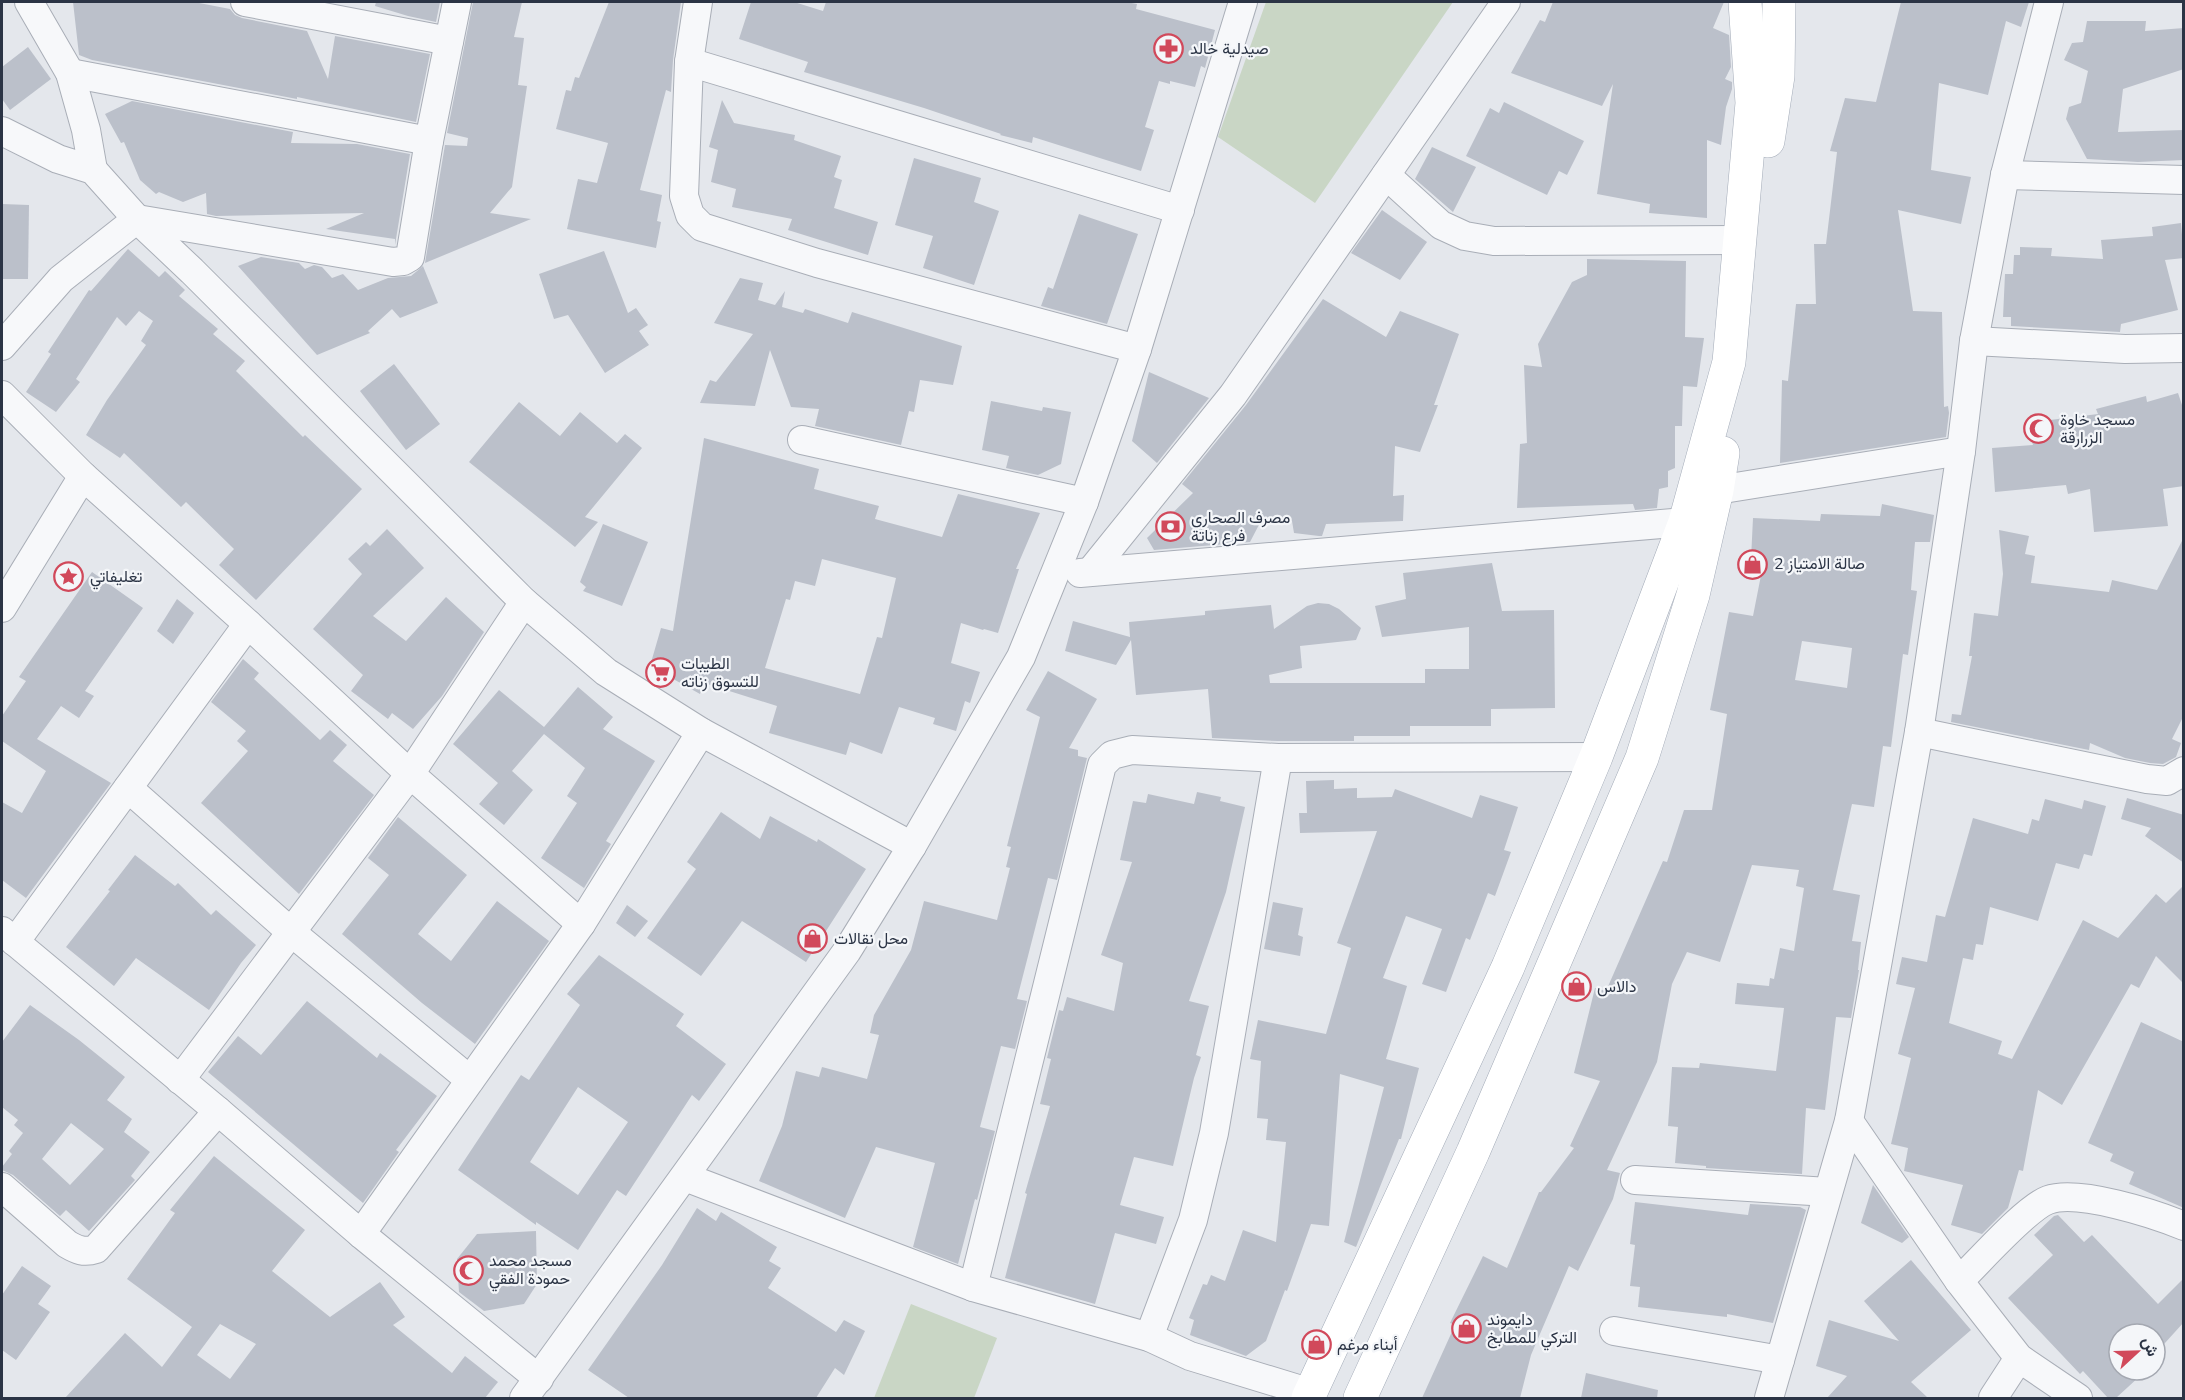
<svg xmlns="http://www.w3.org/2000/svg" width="2185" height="1400" font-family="'Nunito Sans',Vazirmatn,sans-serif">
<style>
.green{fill:#c9d6c5}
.building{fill:#bbc0ca;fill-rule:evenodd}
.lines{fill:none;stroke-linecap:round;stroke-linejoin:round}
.minor-casing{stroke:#a9aeb7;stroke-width:30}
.major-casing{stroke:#a3abb8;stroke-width:34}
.minor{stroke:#f7f8fa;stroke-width:28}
.major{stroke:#fff;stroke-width:33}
.labels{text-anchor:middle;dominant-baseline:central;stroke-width:4.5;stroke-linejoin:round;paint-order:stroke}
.poi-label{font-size:16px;fill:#2b3445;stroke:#f4f6f9;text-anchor:start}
</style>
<rect width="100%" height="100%" fill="#e4e7ec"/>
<g class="green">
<polygon points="1266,2 1453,2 1315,203 1218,137"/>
<polygon points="911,1304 997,1338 974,1398 874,1398"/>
</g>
<g class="building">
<polygon points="73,2 194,2 230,9 235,15 242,18 307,31 328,79 335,36 430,54 416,122 297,97 297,99 92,60 79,55"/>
<polygon points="376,2 440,2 436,22 408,16 375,6"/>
<polygon points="473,2 522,2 514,37 524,38 518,85 527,86 512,187 490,213 531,219 425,263 445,145 467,146 468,138 447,133"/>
<polygon points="609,2 681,2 673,60 671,92 666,90 640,190 662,195 657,221 661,222 656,248 567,229 578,179 597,183 608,143 556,129 566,90 571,91 575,77 579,78"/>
<polygon points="751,2 794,2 823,11 826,2 1126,2 1137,4 1136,9 1215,30 1205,68 1201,66 1195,87 1170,81 1170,84 1159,81 1145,127 1154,130 1141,171 1033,137 1032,143 1000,135 1001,134 924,108 804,72 808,62 739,39"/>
<polygon points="1553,2 1724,2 1713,28 1729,35 1731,67 1725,79 1732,82 1732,89 1726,107 1721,145 1707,140 1707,218 1649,213 1650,204 1597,194 1613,84 1602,106 1511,73 1540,20 1545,22"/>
<polygon points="1901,2 2029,2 2021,27 2006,21 1988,95 1939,83 1931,170 1971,177 1961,224 1898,210 1913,311 1942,312 1944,407 1948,406 1949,413 1946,437 1780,463 1782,380 1788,381 1796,304 1816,304 1814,244 1826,244 1837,152 1830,151 1845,98 1876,102"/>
<polygon points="2087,21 2146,21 2145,31 2184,28 2184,69 2123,89 2118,132 2184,130 2184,160 2138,162 2087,159 2066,119 2069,107 2081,103 2088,71 2064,60 2072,43 2083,42"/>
<polygon points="28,47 51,79 10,110 2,99 2,67"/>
<polygon points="722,100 734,123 795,135 794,140 841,156 834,177 842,180 834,208 878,222 868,255 788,230 792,219 732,207 736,189 711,182 718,150 709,147"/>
<polygon points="132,101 293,132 291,143 357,144 410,154 395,245 395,239 326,229 364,213 216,216 207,214 206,193 183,202 159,192 156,194 140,180 124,142 121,143 105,114"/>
<polygon points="1504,102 1584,141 1567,175 1559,171 1547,195 1466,156 1490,108 1499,113"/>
<polygon points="1432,147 1476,167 1453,212 1415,179"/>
<polygon points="914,158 981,178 974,202 999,211 974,285 923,268 933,236 895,225"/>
<polygon points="2,204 29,205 28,279 2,279"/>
<polygon points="1382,210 1427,242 1400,280 1351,253"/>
<polygon points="1079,214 1138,234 1107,324 1041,306 1048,287 1053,289"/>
<polygon points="2181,223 2184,258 2165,260 2178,310 2121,324 2120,332 2011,326 2011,317 2003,317 2005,274 2013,274 2014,255 2020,255 2020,247 2052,248 2051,256 2103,259 2101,240 2153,236 2152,227"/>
<polygon points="128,249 159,277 165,271 185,290 179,296 218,329 213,334 245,361 236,371 303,437 305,435 362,489 256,600 219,565 234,549 186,502 181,507 124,453 120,458 86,435 107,400 146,345 141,341 153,321 139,311 126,326 117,317 76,379 80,382 56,412 26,392 51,354 48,352 89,290 91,291"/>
<polygon points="604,251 628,313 636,308 648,325 639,331 649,345 605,373 568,315 554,319 539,274"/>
<polygon points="261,257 299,263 305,269 314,265 322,267 332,278 343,274 358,290 388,278 411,276 423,266 438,303 400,318 392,309 368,331 370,333 317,355 238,266"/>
<polygon points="1587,259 1686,261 1685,337 1704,338 1697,387 1683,386 1682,426 1675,426 1675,468 1668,471 1668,487 1659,489 1657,508 1635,510 1633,504 1517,508 1520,444 1527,443 1524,365 1542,367 1538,344 1572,282 1587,275"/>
<polygon points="740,278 763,283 758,300 775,305 785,291 782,307 803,313 805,309 848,323 852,312 962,346 953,385 920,380 914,412 909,411 901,445 815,426 819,409 791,407 770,350 755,406 700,403 710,380 716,382 753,334 714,323"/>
<polygon points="1323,299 1386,337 1400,311 1459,334 1434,405 1438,405 1420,452 1395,446 1393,496 1404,495 1403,521 1326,524 1322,536 1319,536 1294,533 1292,521 1262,519 1250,542 1154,550 1147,538 1193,493 1182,484 1246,405"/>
<polygon points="394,364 440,424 406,450 360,391"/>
<polygon points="1149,372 1209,398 1157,463 1132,441"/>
<polygon points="2178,393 2184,411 2184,486 2163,489 2168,526 2094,532 2090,489 2068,494 2066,485 1995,492 1992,448 2033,445 2026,423 2098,414 2096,409 2146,396 2147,402"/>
<polygon points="991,401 1042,411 1043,407 1071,412 1061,464 1038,475 1006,468 1009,456 982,450"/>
<polygon points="519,402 560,436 580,412 617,443 625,434 642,448 585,517 598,522 575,547 469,462"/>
<path d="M 704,438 L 819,469 L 814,489 L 879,506 L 875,519 L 942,537 L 958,494 L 1040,513 L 1016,569 L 1019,569 L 998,633 L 984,629 L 983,630 L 961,623 L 951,663 L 980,672 L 970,703 L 965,701 L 956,731 L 933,724 L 935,718 L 899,707 L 882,754 L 850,742 L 846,755 L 769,733 L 777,706 L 704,683 L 700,694 L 650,666 L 661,628 L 673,631 ZM 822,559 L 896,578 L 882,638 L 877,637 L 860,694 L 765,668 L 786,599 L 790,600 L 795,581 L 815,586 Z"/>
<path d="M 1882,504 L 1934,515 L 1930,542 L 1915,542 L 1911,590 L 1917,591 L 1908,655 L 1903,654 L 1891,747 L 1883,746 L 1874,807 L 1852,804 L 1833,890 L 1860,895 L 1852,941 L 1861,942 L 1858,970 L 1859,970 L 1851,1018 L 1836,1017 L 1825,1110 L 1806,1108 L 1802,1174 L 1706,1168 L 1706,1166 L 1675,1163 L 1678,1127 L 1668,1126 L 1672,1067 L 1699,1068 L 1700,1063 L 1776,1071 L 1784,1008 L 1735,1004 L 1737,983 L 1769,986 L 1770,978 L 1774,979 L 1780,948 L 1794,951 L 1804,888 L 1796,886 L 1799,870 L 1752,865 L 1720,962 L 1687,952 L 1672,984 L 1657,1062 L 1607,1170 L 1620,1173 L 1613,1199 L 1578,1271 L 1569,1266 L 1531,1355 L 1520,1398 L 1422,1398 L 1455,1325 L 1450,1323 L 1483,1256 L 1507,1268 L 1539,1192 L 1541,1192 L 1574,1148 L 1570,1146 L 1600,1081 L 1574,1073 L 1595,988 L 1606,991 L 1663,861 L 1667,862 L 1684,810 L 1712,810 L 1727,714 L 1710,710 L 1729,612 L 1753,616 L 1764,560 L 1751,559 L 1753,518 L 1820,521 L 1821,514 L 1880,516 ZM 1802,641 L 1852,648 L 1847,688 L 1795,680 Z"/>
<polygon points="603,524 648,542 622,606 583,591 586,587 580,582"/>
<polygon points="387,529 424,568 373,616 406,641 446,597 484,632 442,696 413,729 392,713 388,719 351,691 363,675 313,629 362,574 348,559 366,542 370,546"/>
<polygon points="1999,530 2029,536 2025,554 2035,556 2031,583 2109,592 2112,580 2157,590 2184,537 2184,715 2172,739 2181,743 2176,757 2163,764 2150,763 2125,758 2090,743 2089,750 1951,722 1952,714 1961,715 1972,656 1969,656 1974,613 1998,616 2003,574"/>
<polygon points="1492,563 1502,611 1554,610 1555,708 1491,709 1491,726 1410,726 1410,736 1354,736 1354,741 1278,741 1212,738 1208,689 1136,695 1131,640 1116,665 1065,651 1073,621 1130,637 1129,622 1205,615 1205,611 1271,605 1274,629 1307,606 1318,603 1329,604 1339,609 1361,628 1356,640 1300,646 1302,668 1269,675 1270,683 1425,683 1425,669 1469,669 1469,627 1382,637 1375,606 1406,599 1403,573"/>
<polygon points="92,572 143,608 85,691 94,696 79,718 61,706 37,739 111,783 26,898 2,880 2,802 22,813 46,771 2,741 2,716 26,681 19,677"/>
<polygon points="177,599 194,613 173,644 157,631"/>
<polygon points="243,659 259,673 254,679 320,740 330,730 347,745 333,761 374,795 299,894 201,803 248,751 237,741 246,731 211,702"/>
<polygon points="1048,671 1097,699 1069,748 1078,750 1078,756 1087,758 1057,880 1048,878 1017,999 1027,1001 1015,1049 1001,1046 980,1127 995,1131 977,1200 975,1199 958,1264 913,1247 935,1163 876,1147 845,1218 759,1181 782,1126 796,1071 819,1077 822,1067 867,1079 879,1035 870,1033 874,1015 911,950 924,901 997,920 1010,868 1006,867 1011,847 1007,846 1040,717 1026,710"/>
<polygon points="578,687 613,717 603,729 655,761 606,841 611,844 584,888 541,858 577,803 567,796 585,768 544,734 512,771 533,790 504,825 479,804 498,783 453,744 499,690 544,727"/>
<polygon points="1334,780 1334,789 1357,788 1357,798 1392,797 1395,789 1472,818 1480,795 1518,807 1504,850 1511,852 1495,896 1488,893 1470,940 1466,938 1446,992 1422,984 1442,929 1406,916 1383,978 1407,986 1386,1059 1419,1068 1401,1139 1399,1139 1356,1247 1344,1242 1384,1087 1340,1074 1329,1226 1311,1224 1287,1291 1285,1290 1266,1341 1246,1356 1190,1335 1194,1320 1189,1318 1203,1284 1207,1285 1211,1275 1225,1281 1243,1230 1276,1242 1286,1142 1266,1140 1268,1119 1257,1118 1261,1061 1250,1059 1258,1020 1326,1034 1351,948 1337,943 1377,831 1300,833 1299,813 1307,813 1306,781"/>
<polygon points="1197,792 1221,797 1220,801 1245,807 1226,892 1189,1001 1209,1006 1196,1055 1201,1057 1194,1078 1173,1166 1134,1157 1120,1205 1164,1217 1156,1244 1115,1233 1095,1304 1005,1278 1027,1194 1025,1193 1050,1106 1040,1104 1051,1059 1047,1058 1059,1010 1063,1011 1067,997 1114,1011 1123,963 1101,955 1132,862 1120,860 1133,801 1146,803 1148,794 1194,804"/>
<polygon points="2127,798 2184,815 2184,863 2145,836 2151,828 2121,819"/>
<polygon points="2045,799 2082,809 2084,800 2106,806 2092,856 2084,854 2079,869 2056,863 2038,921 1990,907 1983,945 1976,944 1973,960 1963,958 1949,1023 2002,1041 1998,1054 2012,1059 2083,920 2118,938 2156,894 2166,903 2184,885 2184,984 2156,956 2139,988 2131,984 2062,1105 2038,1090 2023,1171 2019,1170 2008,1208 1982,1234 1951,1225 1963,1185 1904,1171 1908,1148 1891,1144 1911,1058 1898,1054 1915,988 1896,984 1902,957 1927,962 1936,915 1945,917 1973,818 2028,834 2032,819 2039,821"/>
<polygon points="721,812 760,839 770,816 817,842 818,839 866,869 806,962 742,921 701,976 647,938 696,869 687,862"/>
<polygon points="398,817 467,875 418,934 451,961 497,901 549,941 475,1044 422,1003 342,934 389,875 368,858"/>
<polygon points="135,855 175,886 178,883 211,915 216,910 256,945 241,963 209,1010 136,958 114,986 66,947 110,891 108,890"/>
<polygon points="1273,902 1303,908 1298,935 1303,937 1300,956 1264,949"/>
<polygon points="627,905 648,921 635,937 616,923"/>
<path d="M 599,955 L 684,1014 L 676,1026 L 726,1064 L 699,1101 L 692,1095 L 626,1196 L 617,1190 L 578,1250 L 536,1222 L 536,1225 L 458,1170 L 521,1075 L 529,1080 L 580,1005 L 567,994 ZM 578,1087 L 628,1122 L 578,1195 L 530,1162 Z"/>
<polygon points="307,1001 377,1058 380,1053 437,1096 396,1150 399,1152 363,1203 208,1072 238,1036 261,1055"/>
<path d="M 30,1005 L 79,1040 L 125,1077 L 107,1100 L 132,1119 L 124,1132 L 150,1152 L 131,1176 L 135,1180 L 89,1231 L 66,1210 L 60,1216 L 13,1175 L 2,1170 L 2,1167 L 12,1154 L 9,1151 L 23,1133 L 14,1125 L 18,1120 L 2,1107 L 2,1042 ZM 71,1123 L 104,1149 L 70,1185 L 42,1159 Z"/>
<polygon points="2141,1022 2184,1042 2184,1208 2129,1184 2134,1172 2110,1161 2113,1154 2088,1143"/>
<path d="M 214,1156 L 305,1230 L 272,1271 L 330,1317 L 380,1282 L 405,1317 L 393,1325 L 452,1373 L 465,1356 L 498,1382 L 485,1398 L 65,1398 L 125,1333 L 162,1367 L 192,1327 L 127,1279 L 175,1213 L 170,1210 ZM 220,1324 L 256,1344 L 230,1379 L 197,1355 Z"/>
<polygon points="1873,1185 1909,1237 1902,1243 1861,1223"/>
<polygon points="1635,1202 1748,1215 1750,1204 1800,1207 1806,1210 1773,1323 1727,1314 1727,1317 1638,1307 1640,1287 1630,1286 1635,1245 1630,1244"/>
<polygon points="697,1208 716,1221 721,1212 777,1247 769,1261 781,1268 768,1288 836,1332 844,1320 865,1331 844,1375 835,1368 816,1398 629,1398 588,1370 662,1265"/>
<polygon points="2058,1215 2084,1242 2092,1235 2158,1304 2184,1278 2184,1322 2155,1354 2155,1334 2119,1334 2119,1370 2140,1370 2137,1373 2140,1376 2116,1398 2108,1398 2083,1371 2080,1374 2008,1298 2053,1255 2034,1235 2054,1216"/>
<polygon points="536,1231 537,1284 524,1304 484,1311 459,1292 457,1259 477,1234"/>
<polygon points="1911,1260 1971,1330 1911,1382 1928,1398 1827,1398 1847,1376 1816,1366 1829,1320 1899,1341 1864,1301"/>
<polygon points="22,1266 51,1286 38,1304 50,1312 16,1360 2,1350 2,1295"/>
<polygon points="1586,1373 1658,1390 1657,1398 1581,1398"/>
</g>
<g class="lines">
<defs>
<g id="minor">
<polyline points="29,2 70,73 86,130 93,170"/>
<polyline points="245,2 449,41"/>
<polyline points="698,2 689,62 684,196 690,215 702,227 817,263 1137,349"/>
<polyline points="689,62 1180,210"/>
<polyline points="70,73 429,141"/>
<polyline points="2,131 58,159 93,170 137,219 192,271 524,602 606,672 701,732 912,846"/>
<polyline points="1386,175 1441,225 1465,236 1494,241 1740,240"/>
<polyline points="2005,175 2184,180"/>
<polyline points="1974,341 2125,349 2184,348"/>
<polyline points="2,346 61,279 137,219 393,262 403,261 410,257 429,141 457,2"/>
<polyline points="2,395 83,476 248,624 410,774 581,924"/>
<polyline points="802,440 1084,502"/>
<polyline points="1717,490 1961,451"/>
<polyline points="1091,571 1233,395 1506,2"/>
<polyline points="1080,573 1685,522"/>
<polyline points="2,608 83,476"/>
<polyline points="1919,732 2147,779 2167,781 2184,771"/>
<polyline points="128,788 291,932 470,1080"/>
<polyline points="2,931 218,1111 361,1234 539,1379"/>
<polyline points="15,942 248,624"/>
<polyline points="180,1080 410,774 524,602"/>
<polyline points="1849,1121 1959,1281 2019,1358 2078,1398"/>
<polyline points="685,1177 973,1287 1149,1337 1190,1356 1311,1393"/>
<polyline points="1635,1180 1828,1192"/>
<path d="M 2,1187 L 67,1244 C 77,1250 84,1253 96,1249 L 218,1111"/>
<polyline points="361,1234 581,924 701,732"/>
<path d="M 1959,1281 C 1979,1262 2026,1208 2048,1200 C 2078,1189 2155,1214 2184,1226"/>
<polyline points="973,1287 1102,765 1112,755 1132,750 1278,758 1596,757"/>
<polyline points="1614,1331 1780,1360"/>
<polyline points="1149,1337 1193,1220 1214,1133 1278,758"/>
<polyline points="524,1398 847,951 912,846 1021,657 1084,502 1137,349 1243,2"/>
<polyline points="1769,1398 1849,1121 1919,732 1961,451 1974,341 2005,175 2049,2"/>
<polyline points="1993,1398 2019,1358"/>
</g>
<g id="major">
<polyline points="1768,141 1778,76 1779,2"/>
<polyline points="1308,1398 1508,967 1596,757 1685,522 1729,362 1752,103 1745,2"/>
<polyline points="1360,1398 1473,1152 1642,758 1693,595 1717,490 1723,453"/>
</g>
</defs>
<use href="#minor" class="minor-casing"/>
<use href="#major" class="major-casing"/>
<use href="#minor" class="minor"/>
<use href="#major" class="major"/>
</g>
<defs>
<symbol id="pharmacy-ring" viewBox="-11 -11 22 22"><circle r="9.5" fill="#f4f6f9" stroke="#d1495b" stroke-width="1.5"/><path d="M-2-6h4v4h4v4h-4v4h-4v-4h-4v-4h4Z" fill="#d1495b"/></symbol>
<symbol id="mosque-ring" viewBox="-11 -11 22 22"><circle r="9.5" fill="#f4f6f9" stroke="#d1495b" stroke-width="1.5"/><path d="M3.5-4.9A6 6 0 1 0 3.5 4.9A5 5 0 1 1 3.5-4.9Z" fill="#d1495b"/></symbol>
<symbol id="bank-ring" viewBox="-11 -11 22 22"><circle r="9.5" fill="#f4f6f9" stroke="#d1495b" stroke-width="1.5"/><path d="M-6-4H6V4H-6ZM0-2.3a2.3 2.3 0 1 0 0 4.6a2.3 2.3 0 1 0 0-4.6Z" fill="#d1495b"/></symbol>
<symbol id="shop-ring" viewBox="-11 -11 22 22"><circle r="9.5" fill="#f4f6f9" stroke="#d1495b" stroke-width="1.5"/><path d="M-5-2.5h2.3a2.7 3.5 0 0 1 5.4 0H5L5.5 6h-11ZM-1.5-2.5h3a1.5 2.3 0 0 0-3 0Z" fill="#d1495b"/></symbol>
<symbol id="sight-ring" viewBox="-11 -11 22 22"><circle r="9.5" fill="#f4f6f9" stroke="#d1495b" stroke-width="1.5"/><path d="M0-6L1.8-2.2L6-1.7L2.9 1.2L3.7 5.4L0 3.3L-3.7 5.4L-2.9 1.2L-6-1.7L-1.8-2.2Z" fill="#d1495b"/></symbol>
<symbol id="supermarket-ring" viewBox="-11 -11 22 22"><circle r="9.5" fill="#f4f6f9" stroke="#d1495b" stroke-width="1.5"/><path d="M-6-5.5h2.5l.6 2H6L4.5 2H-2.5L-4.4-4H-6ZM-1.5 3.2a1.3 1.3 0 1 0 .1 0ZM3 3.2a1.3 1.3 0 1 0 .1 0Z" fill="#d1495b"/></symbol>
</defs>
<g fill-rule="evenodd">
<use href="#pharmacy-ring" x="1152" y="32" width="33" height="33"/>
<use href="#mosque-ring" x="2022" y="412" width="33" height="33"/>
<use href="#bank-ring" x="1154" y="510" width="33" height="33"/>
<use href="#shop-ring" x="1736" y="548" width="33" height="33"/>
<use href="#sight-ring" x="52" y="560" width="33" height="33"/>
<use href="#supermarket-ring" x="644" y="656" width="33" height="33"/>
<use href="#shop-ring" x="796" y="922" width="33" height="33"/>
<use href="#shop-ring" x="1560" y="970" width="33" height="33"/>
<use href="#mosque-ring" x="452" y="1254" width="33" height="33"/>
<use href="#shop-ring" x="1450" y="1312" width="33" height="33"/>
<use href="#shop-ring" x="1300" y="1328" width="33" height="33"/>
</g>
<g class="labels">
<g class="poi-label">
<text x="1190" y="49">صيدلية خالد</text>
<text x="2060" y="420">مسجد خاوة<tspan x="2060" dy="18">الزرارقة</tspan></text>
<text x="1191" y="518">مصرف الصحارى<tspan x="1191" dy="18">فرع زناتة</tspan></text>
<text x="1774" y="564">صالة الامتياز 2</text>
<text x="90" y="577">تغليفاتي</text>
<text x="681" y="664">الطيبات<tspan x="681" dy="18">للتسوق زناته</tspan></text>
<text x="834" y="939">محل نقالات</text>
<text x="1597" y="987">دالاس</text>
<text x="489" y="1261">مسجد محمد<tspan x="489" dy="18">حمودة الفقي</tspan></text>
<text x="1487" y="1320">دايموند<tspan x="1487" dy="18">التركي للمطابخ</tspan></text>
<text x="1337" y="1345">أبناء مرغم</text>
</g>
</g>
<rect width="2185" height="1400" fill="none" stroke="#2b3445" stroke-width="6"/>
<g transform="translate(2137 1352) rotate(68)"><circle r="28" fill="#f4f6f9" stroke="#a4a8b1" stroke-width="1.5"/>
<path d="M0-4.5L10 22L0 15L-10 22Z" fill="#d1495b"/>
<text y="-9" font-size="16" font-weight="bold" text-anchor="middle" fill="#2b3445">ش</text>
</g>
</svg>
